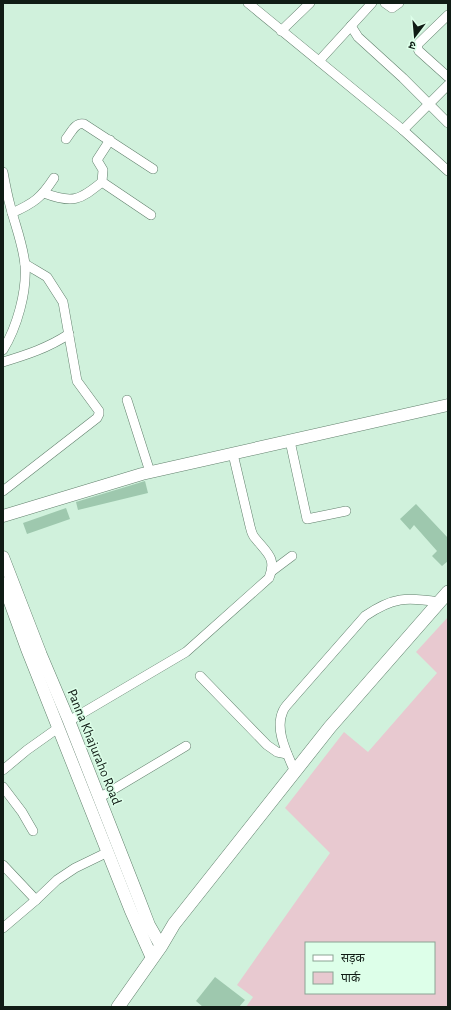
<svg xmlns="http://www.w3.org/2000/svg" width="451" height="1010" font-family="'Alegreya Sans','Noto Sans Devanagari',sans-serif">
<style>
.green{fill:#e8c9d0;fill-rule:evenodd}
.building{fill:#9ec8ae}
.lines{fill:none;stroke-linecap:round;stroke-linejoin:round}
.minor-casing{stroke:#62806d;stroke-width:10}
.major-casing{stroke:#62806d;stroke-width:13}
.highway-casing{stroke:#62806d;stroke-width:14}
.minor{stroke:#fff;stroke-width:9}
.major{stroke:#fff;stroke-width:12}
.highway{stroke:#fff;stroke-width:13}
.labels{text-anchor:middle;dominant-baseline:central;stroke-width:3;stroke-linejoin:round;paint-order:stroke}
.street-label{font-size:14px;fill:#101c15;stroke:#ddffe9}
</style>
<rect width="100%" height="100%" fill="#d0f1dc"/>
<path class="green" d="M 448,617 L 448,1007 L 246,1007 L 253,997 L 237,985 L 330,853 L 285,808 L 344,732 L 368,752 L 437,673 L 416,652 ZM 306,943 L 434,943 L 434,993 L 306,993 Z"/>
<g class="building">
<polygon points="145,481 148,493 78,510 76,502"/>
<polygon points="416,504 448,538 448,561 442,566 432,556 437,551 414,525 410,530 400,519"/>
<polygon points="66,508 70,519 27,534 23,523"/>
<polygon points="215,977 245,1000 239,1007 203,1007 196,1001"/>
</g>
<g class="lines">
<defs>
<g id="minor">
<polyline points="248,3 403,130 448,171"/>
<polyline points="385,3 392,8 399,3"/>
<polyline points="448,15 419,43 417,47 419,51 448,77"/>
<polyline points="351,26 358,37 403,78 448,123"/>
<polyline points="281,31 310,3"/>
<polyline points="319,61 372,3"/>
<polyline points="403,130 448,85"/>
<path d="M 66,139 C 71,133 75,122 84,124 L 153,169"/>
<polyline points="110,140 97,160 103,170 102,182 151,215"/>
<path d="M 3,172 C 5,183 7,194 10,205 C 15,225 23,244 25,265 C 27,292 17,327 3,350"/>
<path d="M 44,193 C 73,204 80,200 102,182"/>
<path d="M 12,213 C 34,203 41,198 54,178"/>
<path d="M 3,362 C 26,355 48,348 69,334"/>
<polyline points="127,400 150,472"/>
<polyline points="290,441 307,519 346,511"/>
<polyline points="3,491 97,418 99,414 99,411 77,381 63,302 47,277 37,271 25,264"/>
<polyline points="272,571 292,556"/>
<polyline points="200,676 267,745 277,752 287,754"/>
<path d="M 69,721 L 186,652 L 269,578 C 277,558 267,553 255,538 C 252,535 251,530 250,526 L 233,454"/>
<polyline points="3,770 27,750 58,728"/>
<path d="M 295,772 C 288,755 274,730 283,711 C 285,706 290,702 293,698 L 365,616 C 393,597 406,597 439,602"/>
<polyline points="3,787 22,812 33,831"/>
<polyline points="99,798 186,746"/>
<polyline points="3,865 36,900 3,928"/>
<polyline points="36,900 57,880 75,868 108,852"/>
</g>
<g id="major">
<polyline points="3,516 142,474 448,405"/>
<polyline points="3,557 41,655 69,721 139,899 149,925 161,946"/>
<polyline points="3,583 27,649 131,911 152,958"/>
</g>
<polyline id="highway" points="118,1007 161,946 174,924 330,727 448,592"/>
</defs>
<use href="#minor" class="minor-casing"/>
<use href="#major" class="major-casing"/>
<use href="#highway" class="highway-casing"/>
<use href="#minor" class="minor"/>
<use href="#major" class="major"/>
<use href="#highway" class="highway"/>
</g>
<g class="labels">
<g class="street-label">
<text transform="translate(94 747) rotate(68)">Panna Khajuraho Road</text>
</g>
</g>
<rect width="451" height="1010" fill="none" stroke="#101c15" stroke-width="8"/>
<rect x="305" y="942" width="130" height="52" fill="#ddffe9" stroke="#8ba494"/>
<rect x="313" y="955" width="20" height="6" fill="#ffffff" stroke="#8ba494"/>
<text x="341" y="962" font-size="12" fill="#101c15">सड़क</text>
<rect x="313" y="972" width="20" height="12" fill="#e8c9d0" stroke="#8ba494"/>
<text x="341" y="982" font-size="12" fill="#101c15">पार्क</text>
<g transform="translate(415 36) rotate(196)" stroke="#ddffe9" stroke-width="3" paint-order="stroke">
<path d="M0-3L7 15L0 10L-7 15Z" fill="#101c15"/>
<text y="-6" font-size="11" font-weight="bold" text-anchor="middle" fill="#101c15">उ</text>
</g>
</svg>
